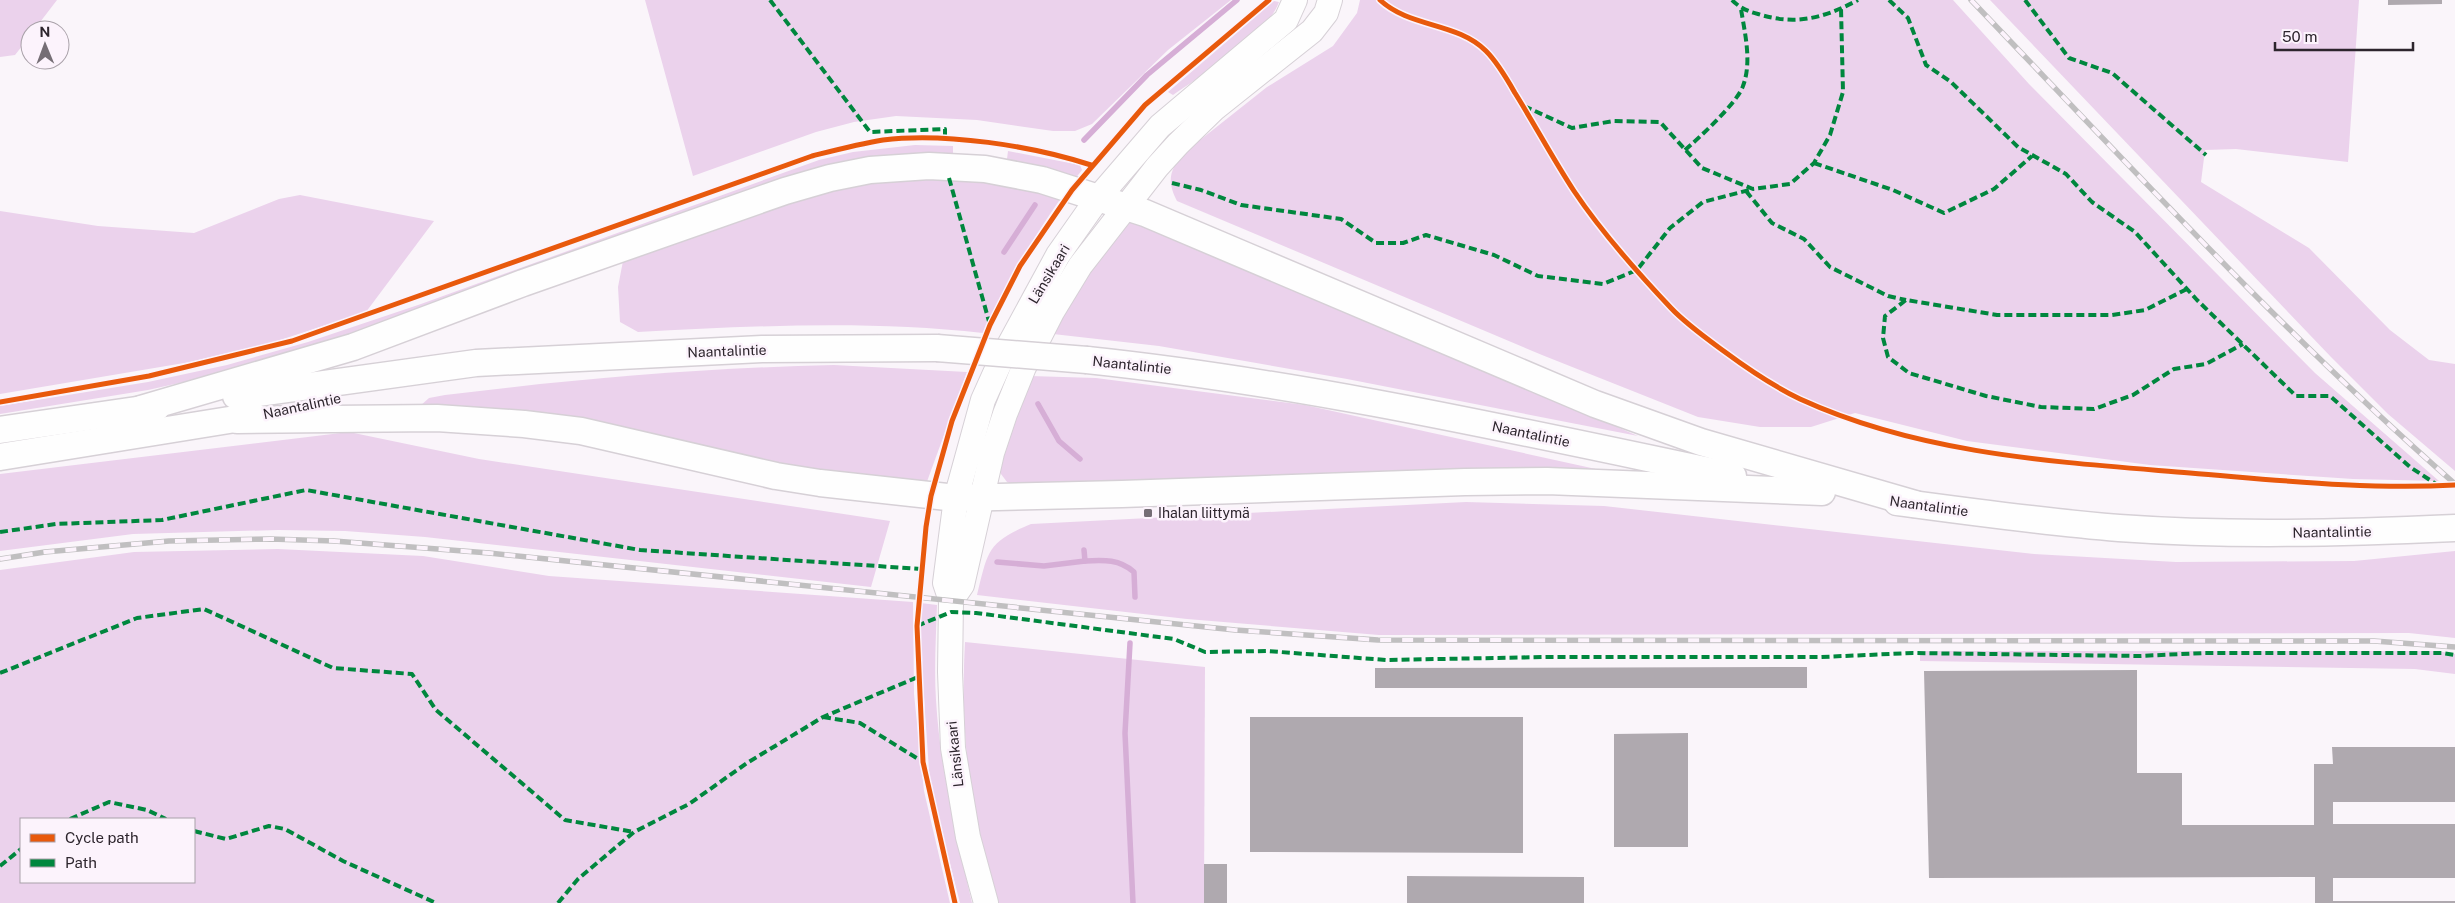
<svg xmlns="http://www.w3.org/2000/svg" width="2455" height="903" font-family="'Public Sans',sans-serif">
<style>
.green{fill:#ebd2ec;fill-rule:evenodd}
.lines{fill:none;stroke-linecap:round;stroke-linejoin:round}
.stream{stroke:#d6aed6;stroke-width:5.5}
.building{fill:#afa9af}
.tertiary-casing{stroke:#d6d0d6;stroke-width:26}
.secondary-casing{stroke:#d6d0d6;stroke-width:29}
.tertiary{stroke:#fefefe;stroke-width:24}
.secondary{stroke:#fefefe;stroke-width:26}
.rail-casing{stroke:#c0bfc0;stroke-width:5.5}
.rail{stroke:#fcf3fc;stroke-width:4;stroke-dasharray:11;stroke-linecap:butt}
.secondary-bridge-casing{stroke:#d6d0d6;stroke-width:29;stroke-linecap:butt}
.secondary-bridge{stroke:#fefefe;stroke-width:26}
.quiet{stroke:#00873e;stroke-width:4;stroke-dasharray:8 4;stroke-linecap:butt}
.cycleway-casing{stroke:#fcf3fc;stroke-width:8}
.cycleway{stroke:#e8590c;stroke-width:5}
.poi-dot{fill:#756e75;stroke:#fcf3fc;stroke-width:2}
.labels{text-anchor:middle;dominant-baseline:central;stroke-width:5;stroke-linejoin:round;paint-order:stroke}
.street-label{font-size:14px;fill:#2d252d;stroke:#fcf3fc}
.poi-label{font-size:14px;fill:#2d252d;stroke:#fcf3fc;text-anchor:start}
</style>
<rect width="100%" height="100%" fill="#faf5fa"/>
<g class="green">
<polygon points="0,0 57,0 34,30 30,30 30,36 15,55 0,57"/>
<polygon points="645,0 1231,0 1168,50 1092,124 1075,131 1053,131 977,120 896,116 854,122 816,132 693,176"/>
<path d="M 1360,0 L 1953,0 L 2029,84 L 2315,373 L 2439,481 L 2353,479 L 2150,465 L 1967,441 L 1855,413 L 1811,427 L 1760,427 L 1698,417 L 1542,355 L 1177,201 C 1166,180 1170,169 1185,152 L 1267,87 L 1333,46 L 1357,13 Z"/>
<polygon points="1990,0 2359,0 2348,162 2236,149 2205,150 2201,182 2309,248 2390,330 2429,360 2455,364 2455,471 2388,414 2331,357"/>
<path d="M 1274,1 L 1279,2 C 1268,34 1202,75 1173,95 L 1168,92 Z"/>
<polygon points="915,145 953,146 953,155 900,155 372,329 228,372 148,390 0,414 0,406 148,382 227,365 308,342 421,304 819,160 853,152"/>
<polygon points="1008,151 1080,165 1082,170 1075,179 1007,159"/>
<path d="M 963,178 L 1058,196 L 1059,201 C 1029,244 1005,286 983,333 C 869,320 753,326 638,332 L 620,322 L 618,287 L 623,261 L 777,203 L 871,181 Z"/>
<polygon points="300,195 434,221 366,312 274,342 190,362 0,394 0,211 98,226 194,233 279,199"/>
<polygon points="1130,221 1139,221 1638,436 1347,379 1159,346 1053,334 1074,290"/>
<path d="M 834,365 L 967,372 L 925,487 L 420,406 L 429,398 L 445,395 C 575,379 702,368 834,365 Z"/>
<polygon points="1030,376 1096,378 1305,405 1605,471 1014,485 1007,482 998,470"/>
<polygon points="349,432 479,459 890,521 871,587 425,537 345,531 278,530 133,534 0,551 0,474"/>
<path d="M 1466,502 L 1604,506 L 2034,554 L 2176,562 L 2354,561 L 2455,551 L 2455,638 L 2409,633 L 1379,635 L 1187,619 L 977,595 C 988,551 987,542 1031,524 Z"/>
<path d="M 278,549 L 423,556 L 549,576 L 913,602 L 914,694 L 924,791 L 950,903 L 0,903 L 0,570 L 134,552 ZM 21,819 L 194,819 L 194,882 L 21,882 Z"/>
<path d="M 921,603 L 937,605 C 936,637 934,669 936,700 C 940,769 957,837 972,903 L 960,903 L 930,785 L 921,653 Z"/>
<path d="M 965,642 L 1205,667 L 1204,903 L 998,903 C 969,814 960,735 965,642 Z"/>
<polygon points="1920,651 2437,651 2455,654 2455,674 2415,669 1920,661"/>
</g>
<g class="lines">
<g class="stream">
<polyline points="1084,140 1147,75 1237,0"/>
<polyline points="1004,252 1035,205"/>
<polyline points="1038,404 1059,441 1080,459"/>
<path d="M 1084,550 L 1085,561 C 1104,560 1119,559 1134,572 L 1135,597"/>
<polyline points="997,562 1044,566 1085,561"/>
<polyline points="1130,643 1125,733 1133,903"/>
</g>
</g>
<g class="building">
<polygon points="2388,0 2442,0 2442,4 2388,5"/>
<polygon points="1807,667 1807,688 1375,688 1375,668"/>
<polygon points="2137,670 2137,773 2182,773 2182,825 2314,825 2314,764 2333,764 2332,747 2455,747 2455,802 2333,802 2333,824 2455,824 2455,878 2333,878 2333,901 2455,901 2455,903 2315,903 2315,877 1929,878 1924,671"/>
<polygon points="1250,717 1523,717 1523,853 1250,852"/>
<polygon points="1688,733 1688,847 1614,847 1614,734"/>
<rect x="1204" y="864" width="23" height="39"/>
<polygon points="1407,876 1584,877 1584,903 1407,903"/>
</g>
<g class="lines">
<defs>
<g id="tertiary">
<polyline points="951,601 962,585 992,453 1005,414 1024,367 1052,312 1080,266 1157,167 1178,144 1215,108 1312,31 1326,13 1330,0"/>
<polyline points="986,903 968,837 953,748 950,672 951,601 945,583 956,498 983,400 1001,360 1058,255 1098,198 1160,126 1286,20 1295,0"/>
</g>
<g id="secondary">
<path d="M 1087,360 C 1305,383 1518,431 1733,476"/>
<polyline points="236,396 476,363 762,349 937,348"/>
<polyline points="141,409 353,347 523,283 785,191 830,178 870,170 929,166 985,169 1042,180 1145,213 1595,404 1701,442 1915,504"/>
<polyline points="237,420 437,418 524,424 581,431 776,476 820,483 956,498 1122,494 1465,482 1547,481 1822,492"/>
<polyline points="0,430 157,407"/>
<polyline points="0,457 254,416"/>
<path d="M 1897,502 C 1971,512 2044,522 2119,528 C 2231,536 2343,533 2455,528"/>
</g>
</defs>
<use href="#tertiary" class="tertiary-casing"/>
<use href="#secondary" class="secondary-casing"/>
<use href="#tertiary" class="tertiary"/>
<use href="#secondary" class="secondary"/>
<defs>
<g id="rail">
<path d="M 1971,0 C 2129,165 2283,333 2455,484"/>
<polyline points="0,559 45,552 169,541 270,539 334,541 489,553 1235,630 1378,640 2374,641 2455,647"/>
</g>
</defs>
<use href="#rail" class="rail-casing"/>
<use href="#rail" class="rail"/>
<defs>
<polyline id="secondary-bridge" points="937,348 1087,360"/>
</defs>
<use href="#secondary-bridge" class="secondary-bridge-casing"/>
<use href="#secondary-bridge" class="secondary-bridge"/>
<g class="quiet">
<polyline points="770,0 870,132 945,129 945,140"/>
<path d="M 1732,0 C 1740,8 1747,11 1758,14 C 1796,26 1824,18 1858,0"/>
<polyline points="1889,0 1908,18 1926,65 1951,82 2018,147 2066,174 2092,202 2135,232 2197,300 2296,396 2330,396 2410,467 2436,484"/>
<polyline points="2025,0 2069,58 2112,73 2206,155"/>
<polyline points="1524,106 1572,128 1614,121 1660,122 1702,168 1753,189 1790,184 1814,163 1830,135 1843,92 1841,8"/>
<path d="M 1685,150 C 1699,138 1738,102 1743,86 C 1752,62 1745,34 1741,9"/>
<polyline points="1814,163 1893,190 1944,213 1994,189 2032,156"/>
<polyline points="949,178 990,325"/>
<polyline points="1172,183 1201,190 1241,205 1341,219 1376,243 1403,243 1426,235 1494,255 1538,276 1603,284 1637,270 1670,228 1703,202 1753,189"/>
<polyline points="1746,191 1772,223 1804,239 1830,267 1888,296 1906,300"/>
<polyline points="2187,289 2145,310 2112,315 1997,315 1906,300 1885,316 1883,338 1888,357 1909,373 1986,396 2041,407 2094,409 2133,395 2174,369 2206,364 2243,344"/>
<polyline points="0,532 56,524 162,520 306,490 640,550 921,569"/>
<polyline points="917,626 951,612 976,613 1174,639 1205,652 1267,651 1386,660 1546,657 1821,657 1913,653 2139,656 2205,653 2442,653 2455,655"/>
<polyline points="0,673 137,618 204,609 333,668 412,674 436,710 565,820 634,832"/>
<polyline points="823,717 860,723 923,762"/>
<polyline points="70,819 109,802 147,810 166,819"/>
<polyline points="194,831 226,839 269,826 285,829 343,861 436,903"/>
<polyline points="0,866 21,849"/>
<polyline points="558,903 578,879 634,832 689,804 747,763 823,717 918,677"/>
</g>
<defs>
<g id="cycleway">
<path d="M 1380,0 C 1410,28 1457,22 1486,51 C 1498,63 1507,79 1515,93 C 1535,125 1553,159 1574,191 C 1602,233 1636,271 1671,308 C 1686,324 1706,338 1725,352 C 1748,369 1773,386 1800,399 C 1922,455 2058,462 2190,473 C 2278,480 2366,490 2455,485"/>
<path d="M 0,402 L 149,376 L 292,341 L 812,156 C 836,150 859,144 883,140 C 944,132 1033,146 1091,165"/>
<polyline points="955,903 923,762 917,626 926,527 931,496 952,421 990,325 1020,266 1072,190 1145,105 1269,0"/>
</g>
</defs>
<use href="#cycleway" class="cycleway-casing"/>
<use href="#cycleway" class="cycleway"/>
</g>
<rect class="poi-dot" x="1143" y="508" width="10" height="10" rx="2.5"/>
<g class="labels">
<g class="street-label">
<text transform="translate(1049 274) rotate(-59)">Länsikaari</text>
<text transform="translate(727 351) rotate(-2)">Naantalintie</text>
<text transform="translate(1132 365) rotate(6)">Naantalintie</text>
<text transform="translate(302 406) rotate(-12)">Naantalintie</text>
<text transform="translate(1531 434) rotate(12)">Naantalintie</text>
<text transform="translate(1929 506) rotate(8)">Naantalintie</text>
<text transform="translate(2332 532) rotate(-1)">Naantalintie</text>
<text transform="translate(955 754) rotate(-96)">Länsikaari</text>
</g>
<g class="poi-label">
<text x="1158" y="513">Ihalan liittymä</text>
</g>
</g>
<rect x="20" y="818" width="175" height="65" fill="#fcf3fc" stroke="#a9a1a9"/>
<rect x="30" y="834" width="25" height="8" fill="#e8590c" stroke="#a9a1a9"/>
<text x="65" y="843" font-size="15" fill="#2d252d">Cycle path</text>
<rect x="30" y="859" width="25" height="8" fill="#00873e" stroke="#a9a1a9"/>
<text x="65" y="868" font-size="15" fill="#2d252d">Path</text>
<g transform="translate(45 45) rotate(359)"><circle r="24" fill="#fcf3fc" stroke="#a9a1a9"/>
<path d="M0-4L9 19L0 12L-9 19Z" fill="#756e75"/>
<text y="-8" font-size="14" font-weight="bold" text-anchor="middle" fill="#2d252d">N</text>
</g>
<path d="M2275 42v8h138v-8" fill="none" stroke="#2d252d" stroke-width="2.5"/>
<text x="2282" y="42" font-size="15" fill="#2d252d" stroke="#fcf3fc" stroke-width="4" paint-order="stroke">50 m</text>
</svg>
